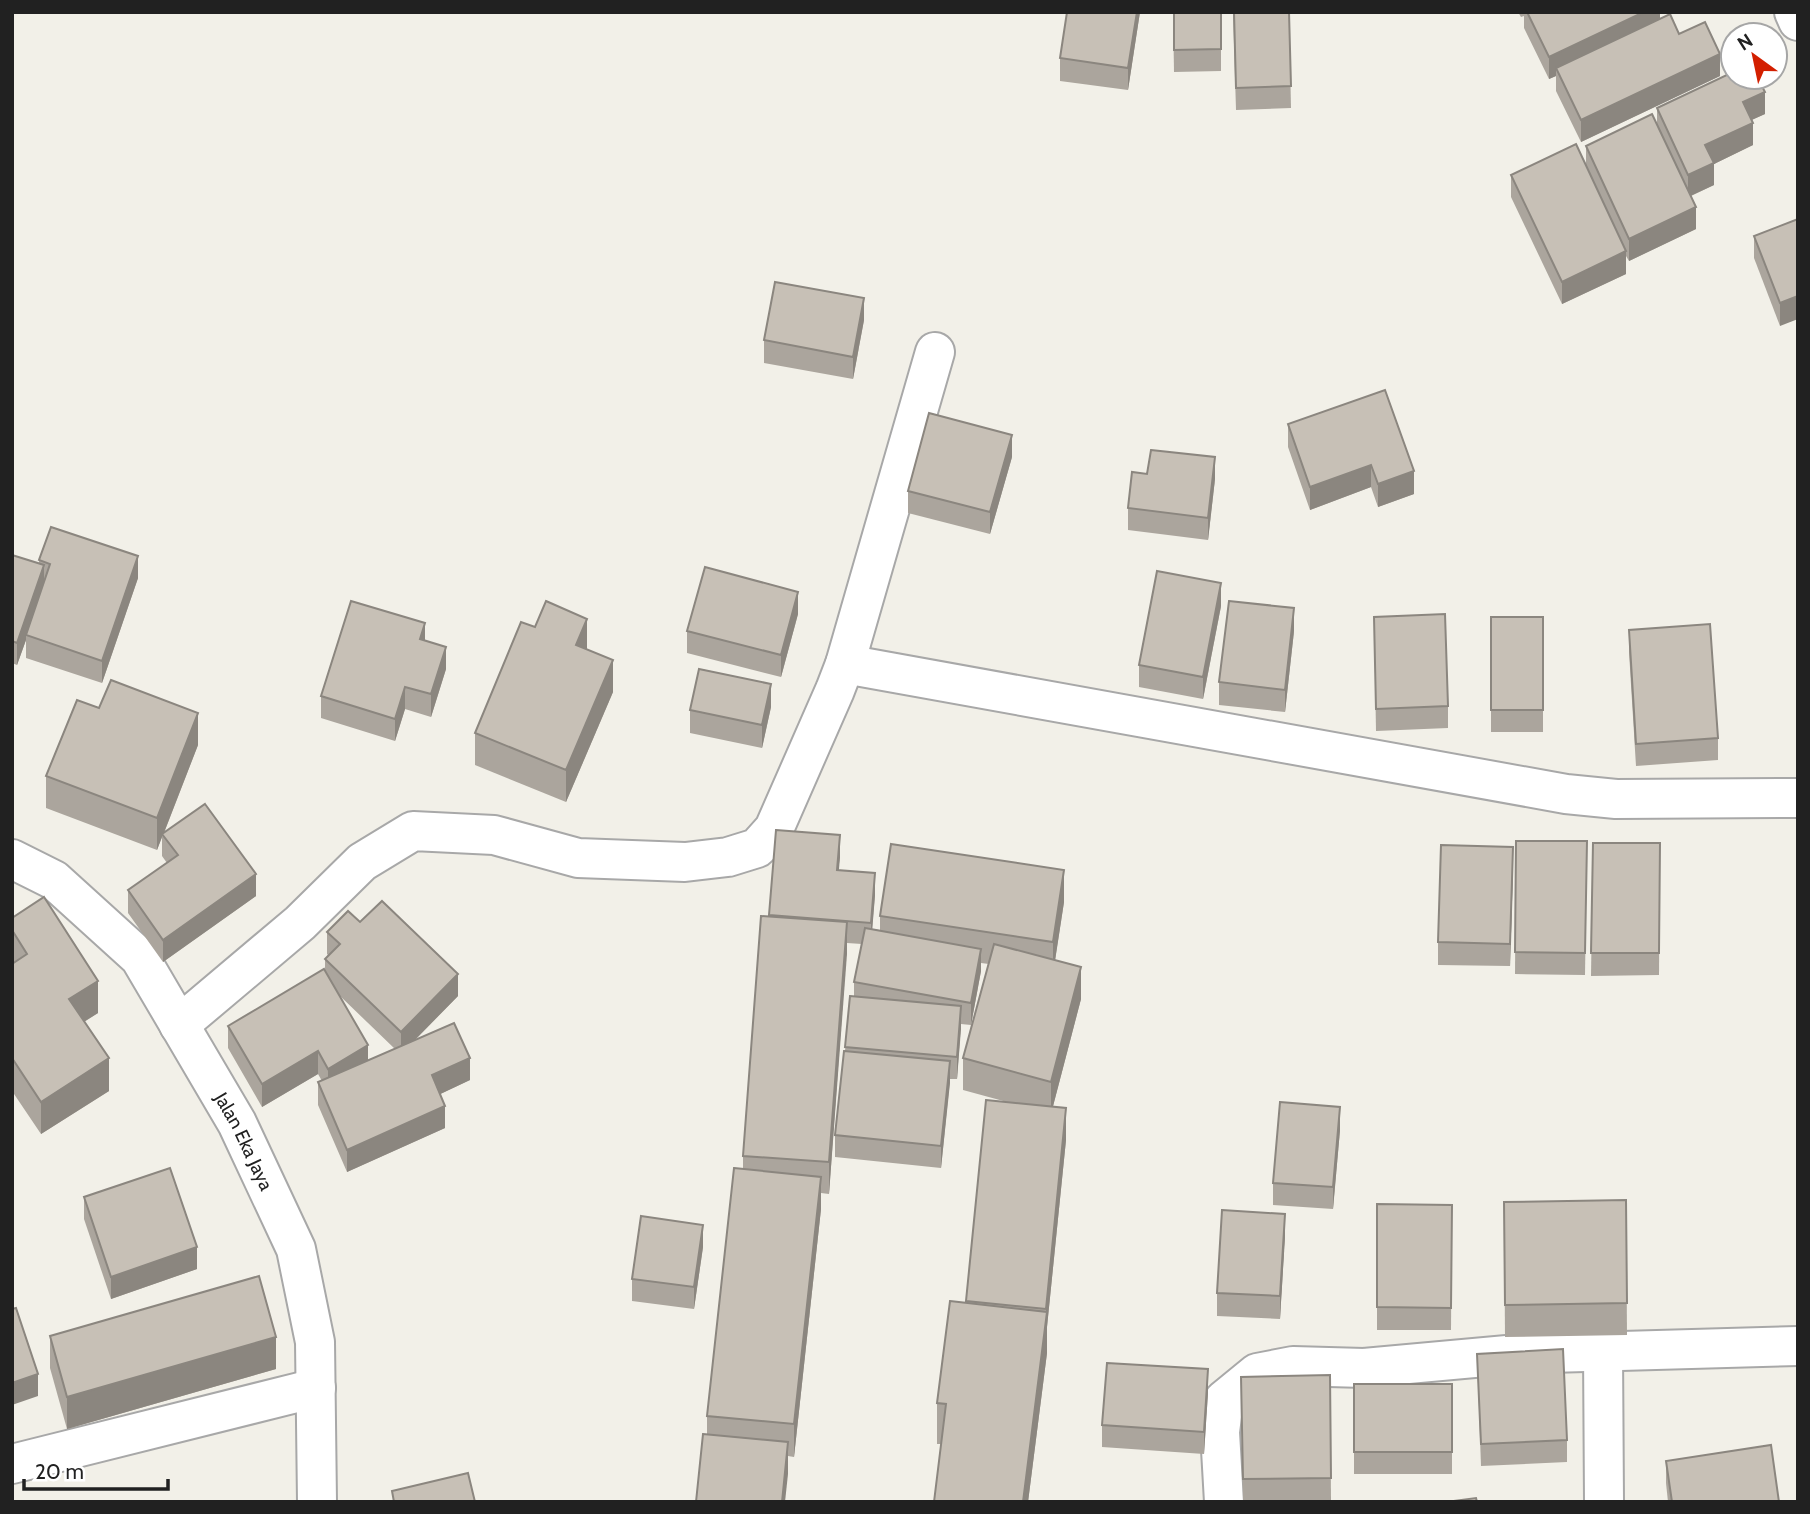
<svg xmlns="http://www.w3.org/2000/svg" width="1810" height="1514" font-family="Cabin,sans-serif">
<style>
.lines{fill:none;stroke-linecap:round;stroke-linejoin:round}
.minor-casing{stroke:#a8a8a8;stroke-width:42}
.minor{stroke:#fff;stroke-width:38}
.wall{fill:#aba59d;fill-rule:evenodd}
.shaded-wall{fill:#8b867f}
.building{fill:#c7c0b6;stroke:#8b867f;stroke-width:2}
.labels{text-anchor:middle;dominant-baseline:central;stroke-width:6;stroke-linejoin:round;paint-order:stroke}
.street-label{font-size:19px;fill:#212121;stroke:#fff}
</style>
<rect width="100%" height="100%" fill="#f2f0e8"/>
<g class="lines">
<defs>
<g id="minor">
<polyline points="1794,12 1798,21"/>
<polyline points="845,664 1566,794 1616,799 1798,798"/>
<path id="s1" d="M 12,859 L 54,880 L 140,958 L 237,1123 L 296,1249 L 315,1342 L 317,1502"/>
<polyline points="179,1025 300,923 362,862 413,831 494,835 578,858 685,862 728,857 757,848 774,829 835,690 845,664 935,352"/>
<polyline points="1603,1351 1604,1502"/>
<polyline points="12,1464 316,1388"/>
<polyline points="1224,1502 1220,1432 1224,1400 1257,1373 1293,1366 1364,1368 1518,1354 1798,1346"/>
</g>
</defs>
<use href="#minor" class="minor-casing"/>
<use href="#minor" class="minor"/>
</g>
<g class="wall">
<polygon points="1067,12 1140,12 1128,90 1060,81 1060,58"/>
<polygon points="1173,12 1221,12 1221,71 1174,72"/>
<polygon points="1233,12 1289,12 1291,108 1236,110"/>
<polygon points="1518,12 1660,12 1660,19 1679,34 1720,76 1581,142 1556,91 1556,76 1549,79 1524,28 1524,16 1521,17"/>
<polygon points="1657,108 1765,114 1751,120 1753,145 1714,164 1714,185 1691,196 1696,229 1629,261 1626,256 1626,274 1562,304 1511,197 1511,175 1586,165 1586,146 1657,124"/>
<polygon points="1798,219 1780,326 1754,258 1754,236"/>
<polygon points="864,320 853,379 764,363 764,340"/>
<polygon points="1385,390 1414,494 1378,507 1371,487 1310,510 1288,447 1288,424"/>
<polygon points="1012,457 990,534 908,513 908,491"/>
<polygon points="1215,479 1208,540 1128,530 1128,508"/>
<polygon points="12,555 39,564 39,560 138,578 102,683 26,658 26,640 17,665 12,663"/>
<polygon points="1221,606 1203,699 1139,687 1139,665"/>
<polygon points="798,614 781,677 687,653 687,631"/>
<polygon points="1374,617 1448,706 1448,728 1376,731"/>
<rect x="1491" y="617" width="52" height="115"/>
<polygon points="1629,630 1718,738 1718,760 1636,766 1629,652"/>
<polygon points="1294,631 1285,712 1219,705 1219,682"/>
<polygon points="425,640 446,669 431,717 405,709 395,741 321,718 321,696"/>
<polygon points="587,649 613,692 566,802 475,765 475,733"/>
<polygon points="771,707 762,748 690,733 690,710"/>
<polygon points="198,745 164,833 256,896 163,962 128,913 128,890 167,863 162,856 162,837 157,850 46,808 46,776"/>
<polygon points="776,830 840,857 838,870 875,895 872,929 880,930 880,916 1064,902 1055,960 1081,999 1053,1106 1066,1140 1047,1327 1047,1353 1028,1502 934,1502 941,1444 937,1444 937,1403 966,1303 986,1100 1007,1102 963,1090 963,1058 989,964 981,963 981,971 971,1025 961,1024 957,1079 950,1079 941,1168 835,1157 835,1135 845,1051 850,996 854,996 854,982 862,944 847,943 829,1194 821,1193 821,1209 794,1457 788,1456 788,1474 707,1434 707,1416 743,1168 743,1156 769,916"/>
<polygon points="1516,841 1587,841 1585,975 1515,974"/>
<polygon points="1593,843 1660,843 1659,975 1591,976"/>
<polygon points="1513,869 1510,966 1438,965 1438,942"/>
<polygon points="12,918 98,1013 84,1022 109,1091 41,1134 12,1091"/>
<path d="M 360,922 L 458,996 L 415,1040 L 470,1080 L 440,1094 L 445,1128 L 347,1172 L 318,1105 L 318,1082 L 322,1081 L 318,1074 L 262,1107 L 228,1048 L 228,1026 L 325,971 L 325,959 L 328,955 L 327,954 L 327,932 ZM 339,995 L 395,1049 L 368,1060 Z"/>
<polygon points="1340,1130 1333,1209 1273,1205 1273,1183"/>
<polygon points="84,1197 197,1269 111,1299 84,1219"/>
<polygon points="1626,1200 1627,1335 1505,1337 1504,1202"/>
<polygon points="1377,1204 1452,1205 1451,1330 1377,1330"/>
<polygon points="1285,1236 1280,1319 1217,1316 1217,1293"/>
<polygon points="703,1247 694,1309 632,1301 632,1279"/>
<polygon points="50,1336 276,1369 67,1429 50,1368"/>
<polygon points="1477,1354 1567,1440 1567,1462 1481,1466"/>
<polygon points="1330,1375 1331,1500 1243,1501 1241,1377"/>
<rect x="1354" y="1384" width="98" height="90"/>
<polygon points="1208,1392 1204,1454 1102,1447 1102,1425"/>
<polygon points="1666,1461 1779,1502 1668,1502 1666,1483"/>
</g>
<g class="shaded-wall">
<polygon points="1137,12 1140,12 1128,90 1128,68"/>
<polygon points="1644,12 1660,12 1660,27 1556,68 1556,76 1549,79 1549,57"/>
<polygon points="1720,54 1720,76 1581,142 1581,120"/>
<polygon points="1765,92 1765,114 1743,124 1743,102"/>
<polygon points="1753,123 1753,145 1714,164 1714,185 1688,197 1688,175 1705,145"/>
<polygon points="1696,207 1696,229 1629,261 1629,239"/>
<polygon points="1626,251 1626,274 1562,304 1562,282"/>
<polygon points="1798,296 1798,319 1780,326 1780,303"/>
<polygon points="864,298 864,320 853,379 853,357"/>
<polygon points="1012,435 1012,457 990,534 990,512"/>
<polygon points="1215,457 1215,479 1208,540 1208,518"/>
<polygon points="1371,465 1371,487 1310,510 1310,487"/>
<polygon points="1414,471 1414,494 1378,507 1378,484"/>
<polygon points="138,556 138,578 102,683 102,661"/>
<polygon points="44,565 44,588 26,635 26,640 17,665 17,643"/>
<polygon points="1221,583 1221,606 1203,699 1203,677"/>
<polygon points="798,592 798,614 781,677 781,655"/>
<polygon points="1294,608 1294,631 1285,712 1285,690"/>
<polygon points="587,619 587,651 576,645"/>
<polygon points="425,623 425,646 420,639"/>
<polygon points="446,647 446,669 431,717 431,694"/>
<polygon points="613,660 613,692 566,802 566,770"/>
<polygon points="771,684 771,707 762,748 762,725"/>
<polygon points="405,687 405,709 395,741 395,719"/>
<polygon points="198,713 198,745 163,835 162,834 162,837 157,850 157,818"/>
<polygon points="840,835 840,857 837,892 837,870"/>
<polygon points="1513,847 1513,869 1510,966 1510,944"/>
<polygon points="1064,870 1064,902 1053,974 1053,942"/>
<polygon points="875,873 875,895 871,945 871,923"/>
<polygon points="256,874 256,896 163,962 163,940"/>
<polygon points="847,922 847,954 829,1194 829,1162"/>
<polygon points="981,949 981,971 971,1025 971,1003"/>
<polygon points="1081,967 1081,999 1051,1114 1051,1082"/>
<polygon points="458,974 458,996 401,1054 401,1032"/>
<polygon points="98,981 98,1013 69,1031 69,999"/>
<polygon points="961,1006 961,1029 957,1079 957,1057"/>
<polygon points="368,1045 368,1067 328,1091 328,1069"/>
<polygon points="318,1051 318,1074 262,1107 262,1084"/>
<polygon points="109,1058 109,1091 41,1134 41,1102"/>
<polygon points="470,1058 470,1080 432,1098 432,1075"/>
<polygon points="950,1061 950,1083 941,1168 941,1146"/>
<polygon points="445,1106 445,1128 347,1172 347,1150"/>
<polygon points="1340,1107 1340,1130 1333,1209 1333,1187"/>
<polygon points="1066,1108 1066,1140 1047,1327 1047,1353 1028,1502 1023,1502 1046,1323 1046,1309"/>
<polygon points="821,1177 821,1209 794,1457 794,1424"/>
<polygon points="1285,1214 1285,1236 1280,1319 1280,1296"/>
<polygon points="703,1225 703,1247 694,1309 694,1287"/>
<polygon points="197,1247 197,1269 111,1299 111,1277"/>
<polygon points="276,1337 276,1369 67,1429 67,1397"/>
<polygon points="1208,1369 1208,1392 1204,1454 1204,1432"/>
<polygon points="38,1374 38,1396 12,1405 12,1383"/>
<polygon points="788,1442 788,1474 785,1502 782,1502"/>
</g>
<g class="building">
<polygon points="1067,12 1137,12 1128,68 1060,58"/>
<polygon points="1174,12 1221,12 1221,49 1174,50"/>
<polygon points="1234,12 1289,12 1291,86 1236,88"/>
<polygon points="1527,12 1644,12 1549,57"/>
<polygon points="1670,14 1679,34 1705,22 1720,54 1581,120 1556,68"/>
<polygon points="1733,72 1733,77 1757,77 1765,92 1743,102 1753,123 1705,145 1714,163 1688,175 1657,108"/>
<polygon points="1652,114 1696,207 1629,239 1586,146"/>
<polygon points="1576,144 1626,251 1562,282 1511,175"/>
<polygon points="1798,219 1798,296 1780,303 1754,236"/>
<polygon points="775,282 864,298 853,357 764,340"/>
<polygon points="1385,390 1414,471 1378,484 1371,465 1310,487 1288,424"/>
<polygon points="929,413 1012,435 990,512 908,491"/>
<polygon points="1151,450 1215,457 1208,518 1128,508 1132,472 1147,474"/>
<polygon points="51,527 138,556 102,661 26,635 50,564 39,560"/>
<polygon points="12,555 44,565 17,643 12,641"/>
<polygon points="705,567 798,592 781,655 687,631"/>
<polygon points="1157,571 1221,583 1203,677 1139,665"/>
<polygon points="351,601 425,623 420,639 446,647 431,694 405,687 395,719 321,696"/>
<polygon points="546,601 587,619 576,645 613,660 566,770 475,733 521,622 535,627"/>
<polygon points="1229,601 1294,608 1285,690 1219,682"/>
<polygon points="1445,614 1448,706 1376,709 1374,617"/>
<rect x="1491" y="617" width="52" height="93"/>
<polygon points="1710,624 1718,738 1636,744 1629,630"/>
<polygon points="699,669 771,684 762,725 690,710"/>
<polygon points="111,680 198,713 157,818 46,776 77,700 99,708"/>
<polygon points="205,804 256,874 163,940 128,890 178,855 162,834"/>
<polygon points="776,830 840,835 837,870 875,873 871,923 769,915"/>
<polygon points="1516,841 1587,841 1585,953 1515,952"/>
<polygon points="1593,843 1660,843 1659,953 1591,953"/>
<polygon points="891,844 1064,870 1053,942 880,916"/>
<polygon points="1441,845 1513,847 1510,944 1438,942"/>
<polygon points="44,897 98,981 69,999 109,1058 41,1102 12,1058 12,964 27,954 12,930 12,918"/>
<polygon points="382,901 458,974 401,1032 325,959 340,944 327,932 348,911 360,922"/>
<polygon points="761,916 847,922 829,1162 743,1156"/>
<polygon points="865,928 981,949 971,1003 854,982"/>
<polygon points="994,944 1081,967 1051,1082 963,1058"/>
<polygon points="324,969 368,1045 328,1069 318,1051 262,1084 228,1026"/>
<polygon points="850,996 961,1006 957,1057 845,1047"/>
<polygon points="454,1023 470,1058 432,1075 445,1106 347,1150 318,1082"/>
<polygon points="844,1051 950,1061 941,1146 835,1135"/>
<polygon points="986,1100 1066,1108 1046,1309 966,1301"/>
<polygon points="1280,1102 1340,1107 1333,1187 1273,1183"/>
<polygon points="170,1168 197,1247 111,1277 84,1197"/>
<polygon points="734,1168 821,1177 794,1424 707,1416"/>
<polygon points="1626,1200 1627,1303 1505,1305 1504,1202"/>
<polygon points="1377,1204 1452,1205 1451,1308 1377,1307"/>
<polygon points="1222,1210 1285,1214 1280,1296 1217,1293"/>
<polygon points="641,1216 703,1225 694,1287 632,1279"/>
<polygon points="259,1276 276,1337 67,1397 50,1336"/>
<polygon points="950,1301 1047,1312 1023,1502 934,1502 946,1404 937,1403"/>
<polygon points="16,1308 38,1374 12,1383 12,1309"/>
<polygon points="1563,1349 1567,1440 1481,1444 1477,1354"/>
<polygon points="1107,1363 1208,1369 1204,1432 1102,1425"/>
<polygon points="1330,1375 1331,1478 1243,1479 1241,1377"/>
<rect x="1354" y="1384" width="98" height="68"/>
<polygon points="703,1434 788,1442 782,1502 696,1502"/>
<polygon points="1771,1445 1779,1502 1672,1502 1666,1461"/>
<polygon points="468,1473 475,1502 394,1502 392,1491"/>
<polygon points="1476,1498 1477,1502 1446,1502"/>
</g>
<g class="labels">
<g class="street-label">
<text stroke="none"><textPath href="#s1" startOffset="374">Jalan Eka Jaya</textPath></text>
</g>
</g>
<rect width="1810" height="1514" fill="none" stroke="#212121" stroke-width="28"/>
<g transform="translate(1754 56) rotate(327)"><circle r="33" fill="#ffffff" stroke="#a6a6a6" stroke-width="2"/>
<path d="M0-5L12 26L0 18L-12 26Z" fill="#d31f00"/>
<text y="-10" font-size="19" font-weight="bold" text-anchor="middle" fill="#212121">N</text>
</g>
<path d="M24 1479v10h144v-10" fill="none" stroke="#212121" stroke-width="3.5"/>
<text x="35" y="1479" font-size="21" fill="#212121" stroke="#ffffff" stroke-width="5" paint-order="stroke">20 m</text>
</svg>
